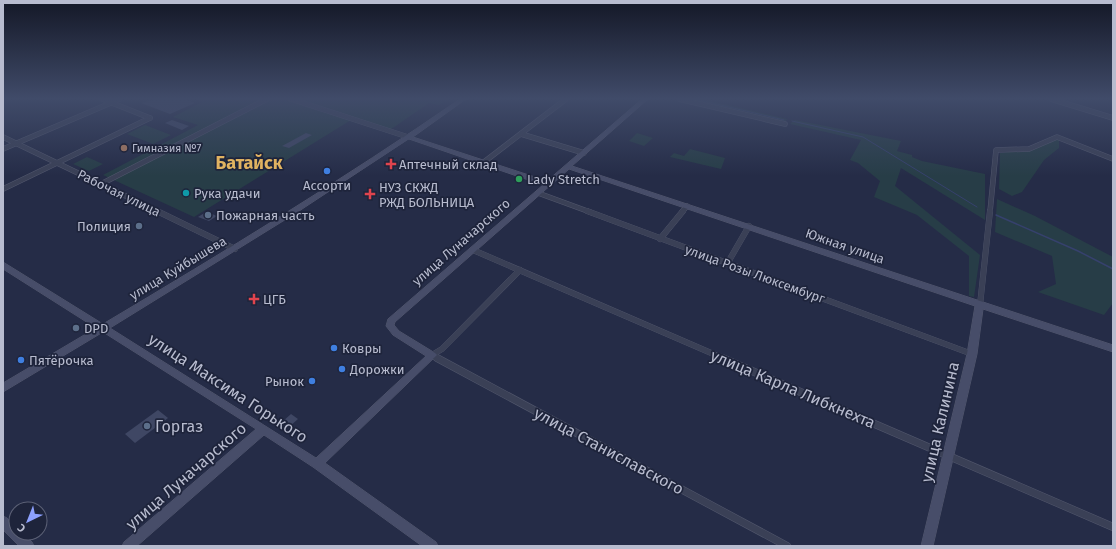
<svg xmlns="http://www.w3.org/2000/svg" width="1116" height="549" font-family="'Fira Sans',sans-serif">
<style>
.green{fill:#273d47}
.lines{fill:none;stroke-linecap:round;stroke-linejoin:round}
.stream-far1{stroke:#36416d;stroke-width:1}
.stream{stroke:#36416d;stroke-width:1.5}
.building{fill:#3f4764}
.street-far2-casing{stroke:#52576d;stroke-width:5.5}
.street-far1-casing{stroke:#52576d;stroke-width:6}
.street-casing{stroke:#52576d;stroke-width:8}
.secondary-casing{stroke:#52576d;stroke-width:1}
.street-far2{stroke:#3a4056;stroke-width:4.5}
.street-far1{stroke:#3a4056;stroke-width:5.5}
.street{stroke:#3a4056;stroke-width:7}
.secondary{fill:#474d69;fill-rule:evenodd}
.education-dot{fill:#8d6e63;stroke:#1e243b;stroke-width:1.5}
.health-dot{fill:#e0444e;stroke:#1e243b;stroke-width:1.5}
.shop-dot{fill:#3f7fe0;stroke:#1e243b;stroke-width:1.5}
.leisure-dot{fill:#2e9e5b;stroke:#1e243b;stroke-width:1.5}
.culture-dot{fill:#0f9aa8;stroke:#1e243b;stroke-width:1.5}
.service-dot{fill:#5c6f8a;stroke:#1e243b;stroke-width:1.5}
.labels{text-anchor:middle;dominant-baseline:central;stroke-width:3.5;stroke-linejoin:round;paint-order:stroke}
.far-poi-label{font-size:11px;fill:#b8bccf;stroke:#1e243b;text-anchor:start}
.poi-label{font-size:13px;fill:#b8bccf;stroke:#1e243b;text-anchor:start}
.street-label{font-size:13px;fill:#b8bccf;stroke:#1e243b}
.near-street-label{font-size:16px;fill:#b8bccf;stroke:#1e243b}
.near-poi-label{font-size:16px;fill:#b8bccf;stroke:#1e243b;text-anchor:start}
.far-town-label{font-size:18px;font-weight:bold;fill:#e1b361;stroke:#1e243b}
</style>
<rect width="100%" height="100%" fill="#252c47"/>
<g class="green">
<polygon points="198,99 448,99 439,105 429,103 387,132 351,120 194,217 103,175 198,125 173,117 202,102"/>
<polygon points="688,99 703,99 787,119 785,122"/>
<polygon points="795,120 901,141 897,151 912,155 912,157 922,161 985,174 985,220 901,168 895,186 980,255 974,297 969,296 969,256 917,215 874,197 880,181 858,163 850,160 861,140 790,124"/>
<polygon points="145,125 171,135 153,144 127,134"/>
<polygon points="637,133 653,138 644,146 629,141"/>
<polygon points="1052,139 1059,139 1059,148 1044,160 1022,192 1012,196 999,189 1000,153 1031,149"/>
<polygon points="690,149 725,158 721,169 670,157 674,153 684,156"/>
<polygon points="87,157 103,164 89,171 73,164"/>
<polygon points="997,199 1035,216 1113,257 1113,303 1104,315 1038,292 1056,284 1052,256 995,232"/>
</g>
<g class="lines">
<g class="stream-far1">
<polyline points="695,99 784,120"/>
<polyline points="792,121 863,137 977,207"/>
</g>
<polyline class="stream" points="996,215 1078,251 1113,269"/>
</g>
<g class="building">
<polygon points="156,99 185,99 195,103 170,114 141,103"/>
<polygon points="172,120 189,126 182,130 165,123"/>
<polygon points="306,133 312,135 289,148 282,146"/>
<polygon points="206,212 207,212 217,216 209,221 198,217"/>
<polygon points="158,410 168,418 135,443 125,434"/>
<polygon points="291,414 298,419 289,427 282,422"/>
</g>
<g class="lines">
<defs>
<g id="street-far2">
<polyline points="102,99 150,118"/>
<polyline points="291,99 408,137"/>
<polyline points="679,99 785,124"/>
<polyline points="1051,99 1113,118"/>
<polyline points="521,134 584,153"/>
<polyline points="3,137 159,212"/>
<polyline points="3,149 120,99"/>
<polyline points="484,162 566,99"/>
<polyline points="101,184 267,99"/>
<polyline points="3,189 150,118"/>
<polyline points="538,193 590,212"/>
<polyline points="682,212 687,206"/>
<polyline points="990,212 996,150 1029,149 1057,137 1113,159"/>
</g>
<g id="street-far1">
<polyline points="157,211 235,249"/>
<polyline points="587,211 972,354"/>
<polyline points="660,239 683,211"/>
<polyline points="473,250 725,359"/>
<polyline points="727,264 749,226"/>
<polyline points="980,305 990,211"/>
<polyline points="432,355 439,359"/>
<polyline points="432,355 442,349 520,270"/>
</g>
<g id="street">
<polyline points="437,358 787,546"/>
<polyline points="722,358 1113,527"/>
</g>
<g id="secondary">
<path d="M 460,99 L 466,99 L 413,137 L 547,181 L 642,99 L 648,99 L 572,166 L 1113,345 L 1113,352 L 983,309 L 977,354 L 933,546 L 921,546 L 967,354 L 975,306 L 569,169 L 395,322 L 394,325 L 399,331 L 435,353 L 437,355 L 325,463 L 436,542 L 438,546 L 422,546 L 313,467 L 264,435 L 137,546 L 122,546 L 124,542 L 256,429 L 103,332 L 3,392 L 3,383 L 96,328 L 3,269 L 3,262 L 103,324 C 224,252 344,179 460,99 ZM 409,139 L 543,185 L 388,319 L 386,326 L 393,335 L 426,356 L 316,458 L 110,328 L 296,213 Z"/>
<polygon points="3,516 7,518 16,526 16,533 23,533 32,542 34,546 19,546 3,530"/>
</g>
</defs>
<use href="#street-far2" class="street-far2-casing"/>
<use href="#street-far1" class="street-far1-casing"/>
<use href="#street" class="street-casing"/>
<use href="#secondary" class="secondary-casing"/>
<use href="#street-far2" class="street-far2"/>
<use href="#street-far1" class="street-far1"/>
<use href="#street" class="street"/>
<use href="#secondary" class="secondary"/>
</g>
<linearGradient id="sky" x2="0" y2="1"><stop stop-color="#141827"/><stop offset="0.56" stop-color="#404b69"/><stop offset="1" stop-color="#404b69" stop-opacity="0"/></linearGradient>
<rect width="1116" height="176" fill="url(#sky)"/>
<circle class="education-dot" cx="124" cy="148" r="4"/>
<g class="health-dot">
<path d="M389 158h4v4h4v4h-4v4h-4v-4h-4v-4h4z"/>
<path d="M368 188h4v4h4v4h-4v4h-4v-4h-4v-4h4z"/>
<path d="M252 293h4v4h4v4h-4v4h-4v-4h-4v-4h4z"/>
</g>
<g class="shop-dot">
<circle cx="327" cy="171" r="4"/>
<circle cx="334" cy="348" r="4"/>
<circle cx="21" cy="360" r="4"/>
<circle cx="342" cy="369" r="4"/>
<circle cx="312" cy="381" r="4"/>
</g>
<circle class="leisure-dot" cx="519" cy="179" r="4"/>
<circle class="culture-dot" cx="186" cy="193" r="4"/>
<g class="service-dot">
<circle cx="208" cy="215" r="4"/>
<circle cx="139" cy="226" r="4"/>
<circle cx="76" cy="328" r="4"/>
<circle cx="147" cy="426" r="4"/>
</g>
<g class="labels">
<g class="far-poi-label">
<text x="132" y="148">Гимназия №7</text>
</g>
<g class="poi-label">
<text x="399" y="164">Аптечный склад</text>
<text x="527" y="179">Lady Stretch</text>
<text x="327" y="185" text-anchor="middle">Ассорти</text>
<text x="379" y="187">НУЗ СКЖД<tspan x="379" dy="15">РЖД БОЛЬНИЦА</tspan></text>
<text x="194" y="193">Рука удачи</text>
<text x="216" y="215">Пожарная часть</text>
<text x="131" y="226" text-anchor="end">Полиция</text>
<text x="263" y="299">ЦГБ</text>
<text x="84" y="328">DPD</text>
<text x="342" y="348">Ковры</text>
<text x="29" y="360">Пятёрочка</text>
<text x="350" y="369">Дорожки</text>
<text x="304" y="381" text-anchor="end">Рынок</text>
</g>
<g class="street-label">
<text transform="translate(119 193) rotate(26)">Рабочая улица</text>
<text transform="translate(461 242) rotate(-41)">улица Луначарского</text>
<text transform="translate(845 246) rotate(19)">Южная улица</text>
<text transform="translate(178 268) rotate(-31)">улица Куйбышева</text>
<text transform="translate(755 274) rotate(20)">улица Розы Люксембург</text>
</g>
<g class="near-street-label">
<text transform="translate(228 388) rotate(33)">улица Максима Горького</text>
<text transform="translate(793 389) rotate(23)">улица Карла Либкнехта</text>
<text transform="translate(940 422) rotate(-77)">улица Калинина</text>
<text transform="translate(609 451) rotate(28)">улица Станиславского</text>
<text transform="translate(186 476) rotate(-41)">улица Луначарского</text>
</g>
<g class="near-poi-label">
<text x="155" y="426">Горгаз</text>
</g>
<g class="far-town-label">
<text x="249" y="163">Батайск</text>
</g>
</g>
<rect width="1116" height="549" fill="none" stroke="#b8bccf" stroke-width="8"/>
<g transform="translate(28 521) rotate(223)"><circle r="19" fill="#1e243b" stroke="#5c6176"/>
<path d="M0-3L7 15L0 10L-7 15Z" fill="#8da1ff"/>
<text y="-6" font-size="11" font-weight="bold" text-anchor="middle" fill="#b8bccf">С</text>
</g>
</svg>
